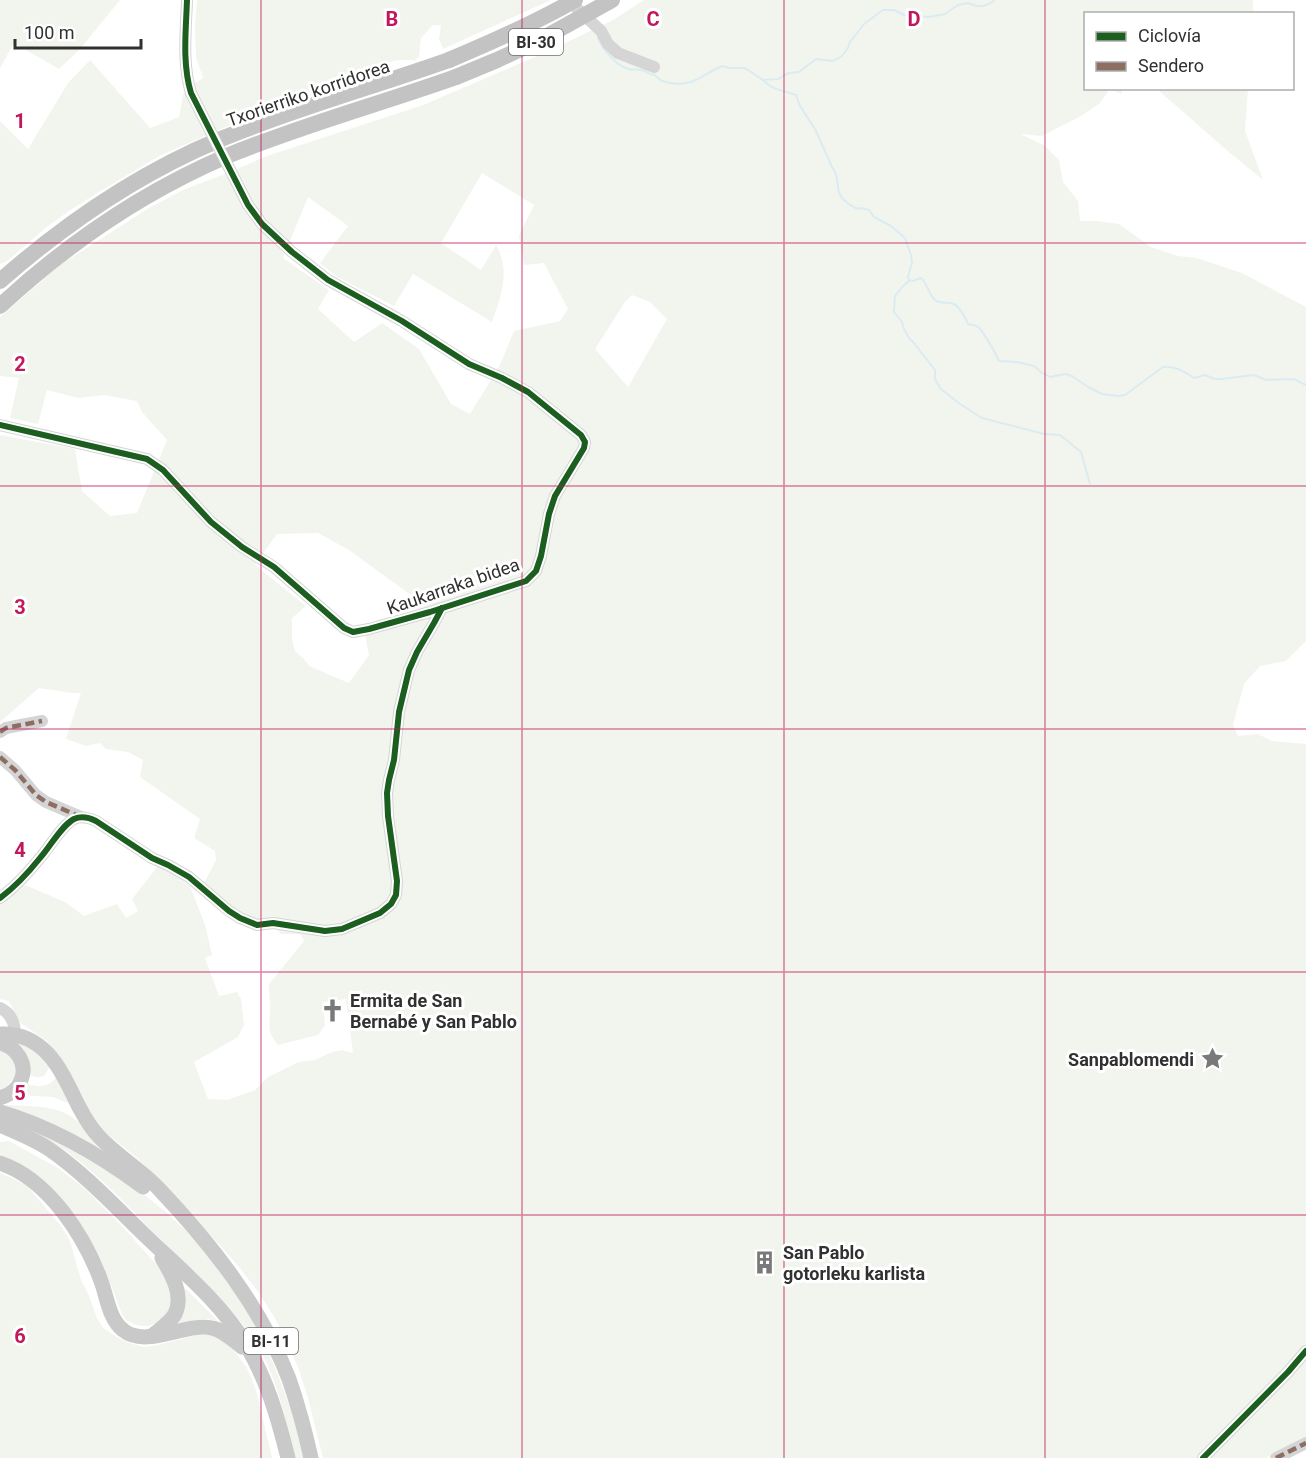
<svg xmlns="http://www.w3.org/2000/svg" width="1306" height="1458" font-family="Roboto,sans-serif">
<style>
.green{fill:#f2f5ed;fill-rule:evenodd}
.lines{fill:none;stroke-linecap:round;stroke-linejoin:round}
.stream{stroke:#dbebf2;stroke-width:2}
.minor{stroke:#d5d5d5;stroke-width:12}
.major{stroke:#c9c9c9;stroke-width:15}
.highway{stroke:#c3c3c3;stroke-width:16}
.minor-bridge{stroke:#d5d5d5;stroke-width:12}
.highway-bridge{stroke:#c3c3c3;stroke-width:16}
.quiet{stroke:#8d6e63;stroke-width:4.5;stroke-dasharray:9 4.5;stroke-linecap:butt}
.cycleway-casing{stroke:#fff;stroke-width:10}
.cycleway{stroke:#1b5e20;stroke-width:6}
.grid{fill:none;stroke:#c2185b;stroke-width:1.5;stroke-opacity:0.55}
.labels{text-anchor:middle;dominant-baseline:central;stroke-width:6;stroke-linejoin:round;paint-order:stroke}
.shield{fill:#fff;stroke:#6f6f6f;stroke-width:1.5}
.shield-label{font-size:16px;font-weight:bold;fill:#313131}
.street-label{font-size:18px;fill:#313131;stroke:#fff}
.poi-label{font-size:18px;font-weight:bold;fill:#313131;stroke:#fff;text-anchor:start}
.grid-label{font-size:20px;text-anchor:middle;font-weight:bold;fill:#c2185b;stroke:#fff;stroke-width:6;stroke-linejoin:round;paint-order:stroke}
</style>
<rect width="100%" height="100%" fill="#fff"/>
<g class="green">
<polygon points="0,0 120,0 80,49 59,69 14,43 0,68"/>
<polygon points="197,0 551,0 443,49 439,39 441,25 433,25 421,38 419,57 415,60 397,60 348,75 332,83 321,92 263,111 161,155 102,190 72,209 48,226 6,262 0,264 0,121 28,149 68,83 90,60 150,128 179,117 184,90 203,78 196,57 195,26"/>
<path d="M 644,0 L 1253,0 L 1253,13 L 1086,14 L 1086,88 L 1123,89 L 1121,94 L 1110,89 L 1100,103 L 1081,116 L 1042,136 L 1020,134 L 1044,145 L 1059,160 L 1063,182 L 1078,201 L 1080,221 L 1096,221 L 1119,224 L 1151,247 L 1178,256 L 1197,258 L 1242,273 L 1306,307 L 1306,641 L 1286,661 L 1260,666 L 1244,684 L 1233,725 L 1238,736 L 1258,734 L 1272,741 L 1306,744 L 1306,1438 L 1266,1458 L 323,1458 L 308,1398 L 298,1367 L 275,1318 L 259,1293 L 239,1267 L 174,1194 L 137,1158 L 99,1127 L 58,1055 L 47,1041 L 19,1022 L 9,1001 L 0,999 L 0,904 L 25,885 L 65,902 L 84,916 L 117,904 L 126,918 L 138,911 L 132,899 L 158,866 L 172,874 L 190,886 L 205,925 L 212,955 L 205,958 L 219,996 L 237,992 L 241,999 L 244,1025 L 238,1037 L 194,1062 L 208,1099 L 227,1100 L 255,1090 L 268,1077 L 299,1062 L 315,1060 L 332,1052 L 342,1050 L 353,1053 L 346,999 L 323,1002 L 325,1026 L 318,1035 L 278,1045 C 266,1030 270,1027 270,1009 C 270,1000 269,992 269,984 L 304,941 L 300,934 L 281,934 L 275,927 L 242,914 L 204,883 L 216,860 L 215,851 L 194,838 L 200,819 L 140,777 L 143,760 L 128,752 L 106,749 L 100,743 L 86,746 L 66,739 L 81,693 L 72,693 L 39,688 L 0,722 L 0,435 L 75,449 L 82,491 L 110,516 L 137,513 L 167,440 L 142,412 L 137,401 L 104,395 L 78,398 L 47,390 L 38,424 L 10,418 L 19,378 L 0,376 L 0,317 L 60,265 L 149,208 L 183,190 L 225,174 L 267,156 L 423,105 L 542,54 L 613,20 ZM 482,173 L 534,205 L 519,236 L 524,265 L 544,263 L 568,309 L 560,321 L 514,331 L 500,365 L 470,414 L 451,404 L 419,349 L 382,323 L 354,342 L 318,309 L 329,290 L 283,258 L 308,197 L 348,226 L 320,263 L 337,277 L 394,306 L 413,274 L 492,322 C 501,297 511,270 496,245 L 481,270 L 441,243 ZM 632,295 L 650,302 L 667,319 L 628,387 L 595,349 L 625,302 ZM 318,533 L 349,550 L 415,598 L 421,620 L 365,635 L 369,655 L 349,683 L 309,666 L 304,659 L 295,651 L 292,640 L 292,618 L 306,606 L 255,565 L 277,534 Z"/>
<polygon points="1157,89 1248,89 1245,131 1263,180 1229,152"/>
<path d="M 16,1042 L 25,1042 L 47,1061 L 49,1068 L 44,1076 C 40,1077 34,1079 30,1074 C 29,1072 29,1066 29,1064 C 27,1056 23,1048 16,1042 Z"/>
<path d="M 0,1048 C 21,1058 20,1081 0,1090 Z"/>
<path d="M 57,1076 L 68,1103 L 53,1097 L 19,1095 L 28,1084 C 39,1088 50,1087 57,1076 Z"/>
<path d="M 3,1105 C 20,1106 44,1105 60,1111 C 79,1117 99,1144 113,1158 Z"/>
<path d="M 22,1126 L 61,1141 L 120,1175 L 168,1214 L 197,1241 L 233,1288 L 263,1339 L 278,1375 L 291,1410 L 304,1458 L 295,1458 C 287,1427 281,1395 268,1366 C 243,1313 197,1275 156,1235 C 129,1207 101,1177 70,1154 C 55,1143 38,1135 22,1126 Z"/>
<polygon points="9,1141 58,1168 83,1187 118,1222 157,1265 168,1282 172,1297 171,1307 162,1321 148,1326 143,1326 136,1325 126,1320 122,1314 111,1285 85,1232 11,1160 0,1155 0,1142"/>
<polygon points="0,1173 14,1179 28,1187 61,1226 70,1241 81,1280 89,1296 97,1318 103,1328 115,1336 129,1343 144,1347 158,1345 197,1335 210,1335 221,1338 232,1348 247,1368 256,1390 272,1458 0,1458"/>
<path d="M 183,1286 L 218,1321 C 202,1316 185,1322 170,1328 Z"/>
</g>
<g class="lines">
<g class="stream">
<path d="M 598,38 C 603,50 616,65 628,69 C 632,70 638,69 642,70 C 647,72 650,75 655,75 C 662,86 686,85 696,80 C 705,75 713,70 722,66 L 729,68 L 744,68 L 748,70 L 763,80 L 778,79 L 789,73 L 799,72 L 816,59 L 833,61 L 842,56 L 848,48 L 850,42 L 864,24 L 883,10 L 894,10 L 904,15 L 929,17 L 945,14 L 958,5 L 968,3 L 976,6 L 983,6 L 989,4 L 995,0"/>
<path d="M 763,80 C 775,92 781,89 796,95 L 800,106 L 815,129 L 832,167 C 841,177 834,191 844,200 C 848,204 853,206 857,209 L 861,208 L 869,210 L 874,217 L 891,226 L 905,238 L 911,255 L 912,263 L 908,277 L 909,280 L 913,281 L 921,278 C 928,284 928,293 934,299 C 940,305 947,301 954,304 C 959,306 966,319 968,324 C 971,325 975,325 978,327 C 982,329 997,356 999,361 L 1017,362 L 1034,366 L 1041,372 L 1050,377 L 1065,374 L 1072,376 L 1088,387 L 1102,394 L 1118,396 L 1125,395 L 1163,367 C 1174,365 1185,372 1194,378 L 1205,375 L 1215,379 L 1221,379 L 1254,375 L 1266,380 L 1294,379 L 1306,385"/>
<polyline points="909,281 902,287 895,296 894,312 902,322 904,329 909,338 914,343 935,370 935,379 941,389 960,404 982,418 1044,434 1060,435 1081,452 1090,484"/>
</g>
<g class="minor">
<path d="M 187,0 C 186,30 182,63 191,93"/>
<polyline points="568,0 601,31 608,44 618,53 654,67"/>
<polyline points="0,425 147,459 163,470 211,522 242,547 274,567 344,628 353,632 369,629 430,612 526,581 536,571 541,556 549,514 555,496 584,448 585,442 581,435 528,392 502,378 469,364 402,321 328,280 292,252 262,224 248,205"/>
<polyline points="0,732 6,728 42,721"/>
<polyline points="0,757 15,770 36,795 46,802 81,817"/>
<path d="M 0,898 C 15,887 28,873 40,858 C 50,847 61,826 74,819 C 81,816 90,818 96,821 L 152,858 L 168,865 L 189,877 L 229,911 L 240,918 L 257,925 L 273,923 L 325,931 L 342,929 L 380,913 L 391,904 L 396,895 L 397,881 L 388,816 L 387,793 L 389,780 L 394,760 L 399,712 L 409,670 L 417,652 L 434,623 L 442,608"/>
<path d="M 0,1008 C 11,1013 15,1023 15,1035"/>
<polyline points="1203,1458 1288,1372 1306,1351"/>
<polyline points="1276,1458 1306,1443"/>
</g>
<g class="major">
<path d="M 0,1034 C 45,1032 61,1070 78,1105 C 83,1114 88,1124 95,1132 C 113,1154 140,1168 159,1189 C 212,1245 261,1307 289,1379 C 298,1405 305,1431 311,1458"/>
<path d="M 0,1043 C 16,1046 28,1064 21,1080 C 18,1089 9,1095 0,1098"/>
<path d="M 0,1112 C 52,1127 100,1155 143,1187"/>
<path d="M 0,1125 C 16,1132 34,1139 49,1149 C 88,1176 119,1211 153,1243 C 186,1274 222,1305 245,1343 C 267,1379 278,1418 288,1458"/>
<path d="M 0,1163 C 48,1179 84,1235 101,1281 C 107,1297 109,1319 123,1330 C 146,1349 186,1322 212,1328 C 223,1330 233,1340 242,1347"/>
<path d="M 153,1335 C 160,1329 170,1323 175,1314 C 184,1295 172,1275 162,1258"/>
</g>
<g class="highway">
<path d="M 0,281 C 66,223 139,173 221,139 C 296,108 373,87 449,60"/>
<path d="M 0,306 C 67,244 143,192 227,156 C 302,125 380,104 456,77"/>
</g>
<polyline class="minor-bridge" points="191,93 248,205"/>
<g class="highway-bridge">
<path d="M 449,60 C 492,42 535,23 575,0"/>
<polyline points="456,77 497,60 540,40 612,0"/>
</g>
<g class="quiet">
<polyline points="0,732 6,728 42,721"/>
<polyline points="0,757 15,770 36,795 46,802 81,817"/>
<polyline points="1276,1458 1306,1443"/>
</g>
<defs>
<g id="cycleway">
<path d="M 0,425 L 147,459 L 163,470 L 211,522 L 242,547 L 274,567 L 344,628 L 353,632 L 369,629 L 430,612 L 526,581 L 536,571 L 541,556 L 549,514 L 555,496 L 584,448 L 585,442 L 581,435 L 528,392 L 502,378 L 469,364 L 402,321 L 328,280 L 292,252 L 262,224 L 248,205 L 191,93 C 182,63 186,30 187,0"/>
<path d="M 0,898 C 15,887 28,873 40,858 C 50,847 61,826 74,819 C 81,816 90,818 96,821 L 152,858 L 168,865 L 189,877 L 229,911 L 240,918 L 257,925 L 273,923 L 325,931 L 342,929 L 380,913 L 391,904 L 396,895 L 397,881 L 388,816 L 387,793 L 389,780 L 394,760 L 399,712 L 409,670 L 417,652 L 434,623 L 442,608"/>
<polyline points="1203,1458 1288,1372 1306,1351"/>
</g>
</defs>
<use href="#cycleway" class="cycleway-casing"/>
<use href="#cycleway" class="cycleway"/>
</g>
<path class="grid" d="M 261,0 L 261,1458M 522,0 L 522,1458M 784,0 L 784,1458M 1045,0 L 1045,1458M 0,243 L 1306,243M 0,486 L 1306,486M 0,729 L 1306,729M 0,972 L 1306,972M 0,1215 L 1306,1215"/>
<defs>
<symbol id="church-bare" viewBox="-9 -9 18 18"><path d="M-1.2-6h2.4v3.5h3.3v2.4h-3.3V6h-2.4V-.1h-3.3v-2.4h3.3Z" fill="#797979" stroke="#fff" stroke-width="2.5" paint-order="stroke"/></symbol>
<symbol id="sight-bare" viewBox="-9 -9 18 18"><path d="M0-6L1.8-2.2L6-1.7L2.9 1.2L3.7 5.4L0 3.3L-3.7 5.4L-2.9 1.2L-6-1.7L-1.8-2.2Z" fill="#797979" stroke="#fff" stroke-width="2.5" paint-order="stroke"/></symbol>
<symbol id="building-bare" viewBox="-9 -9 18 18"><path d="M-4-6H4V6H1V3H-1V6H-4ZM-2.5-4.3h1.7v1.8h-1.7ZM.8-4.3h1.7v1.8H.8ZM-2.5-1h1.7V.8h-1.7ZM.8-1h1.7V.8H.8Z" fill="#797979" stroke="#fff" stroke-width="2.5" paint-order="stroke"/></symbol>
</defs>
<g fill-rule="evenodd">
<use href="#church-bare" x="316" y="994" width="33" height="33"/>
<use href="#sight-bare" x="1196" y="1042" width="33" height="33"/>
<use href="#building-bare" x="748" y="1246" width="33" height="33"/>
</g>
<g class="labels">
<g class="shield">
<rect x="509" y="29" width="54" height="26" rx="4.5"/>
<rect x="244" y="1328" width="54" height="26" rx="4.5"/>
</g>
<g class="shield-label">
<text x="536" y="42">BI-30</text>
<text x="271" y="1341">BI-11</text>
</g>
<g class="street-label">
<text transform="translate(308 93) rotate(-19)">Txorierriko korridorea</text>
<text transform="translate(453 586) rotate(-19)">Kaukarraka bidea</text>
</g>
<g class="poi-label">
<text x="350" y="1000">Ermita de San<tspan x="350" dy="21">Bernabé y San Pablo</tspan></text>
<text x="1194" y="1059" text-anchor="end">Sanpablomendi</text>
<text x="783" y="1252">San Pablo<tspan x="783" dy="21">gotorleku karlista</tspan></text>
</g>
</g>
<g class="grid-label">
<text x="392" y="26">B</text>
<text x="653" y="26">C</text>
<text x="914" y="26">D</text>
<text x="20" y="128">1</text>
<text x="20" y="371">2</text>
<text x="20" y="614">3</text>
<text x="20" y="857">4</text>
<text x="20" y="1100">5</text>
<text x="20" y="1343">6</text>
</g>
<rect x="1084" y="12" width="210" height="78" fill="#ffffff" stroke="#adadad" stroke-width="1.5"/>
<rect x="1096" y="32" width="30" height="9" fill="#1b5e20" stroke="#adadad" stroke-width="1.5"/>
<text x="1138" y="42" font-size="18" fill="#313131">Ciclovía</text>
<rect x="1096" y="62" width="30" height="9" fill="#8d6e63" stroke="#adadad" stroke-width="1.5"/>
<text x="1138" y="72" font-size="18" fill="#313131">Sendero</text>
<path d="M15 39v9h126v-9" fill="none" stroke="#313131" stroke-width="3"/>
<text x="24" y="39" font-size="18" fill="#313131" stroke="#ffffff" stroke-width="4.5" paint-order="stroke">100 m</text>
</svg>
